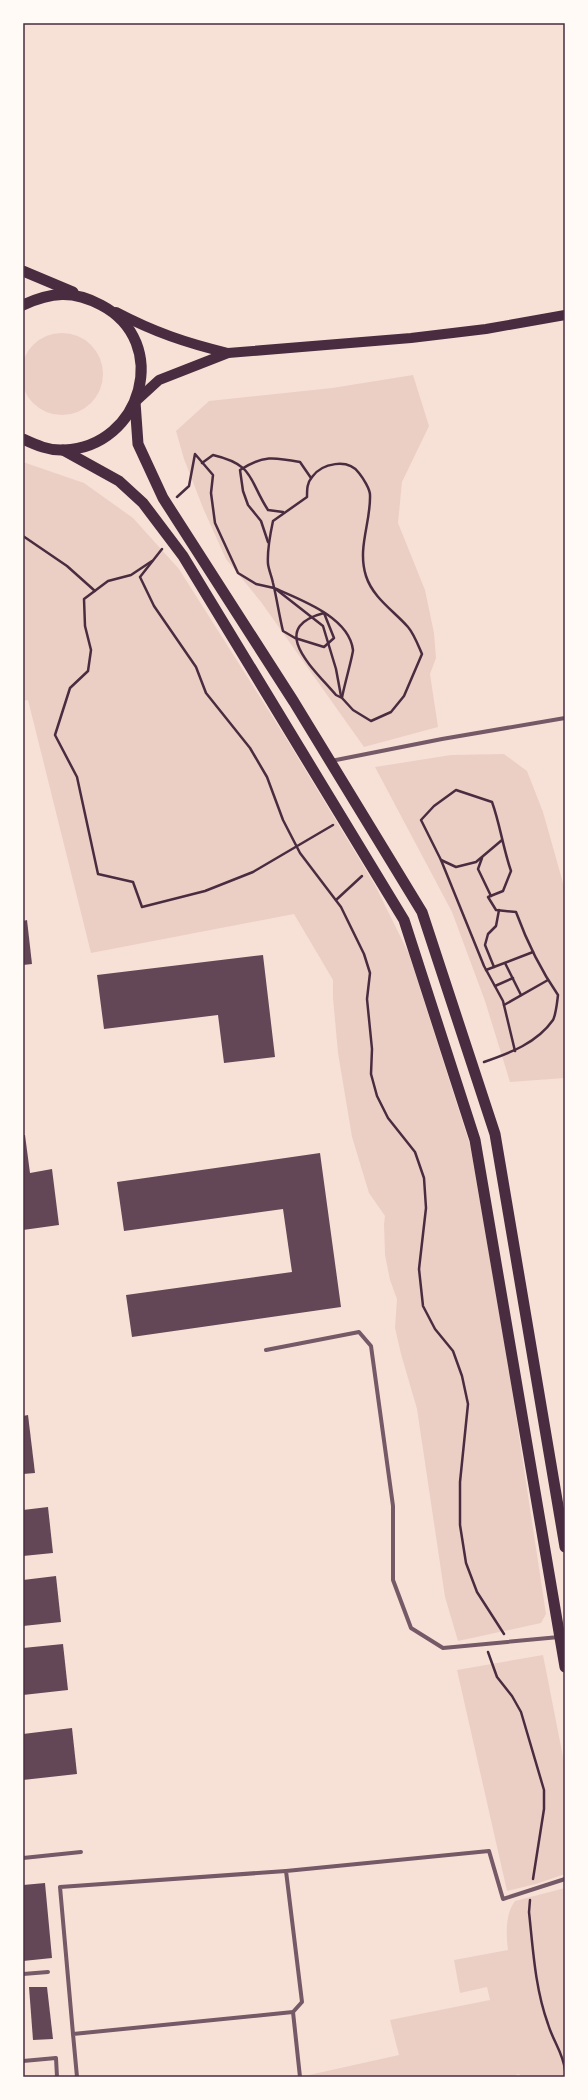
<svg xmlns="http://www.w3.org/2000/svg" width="588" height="2100" font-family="Rubik,sans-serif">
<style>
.green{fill:#ebcfc5}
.building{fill:#644757}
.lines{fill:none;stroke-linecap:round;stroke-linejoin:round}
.path{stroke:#4a2c40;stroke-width:2.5}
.minor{stroke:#755966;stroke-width:4}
.primary{stroke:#4a2c40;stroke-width:10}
.trunk{stroke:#4a2c40;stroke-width:11}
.neatline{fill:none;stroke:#4a2c40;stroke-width:1.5}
</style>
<rect width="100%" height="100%" fill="#f7e1d7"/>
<g class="green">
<circle cx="62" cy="374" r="41"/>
<polygon points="413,375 429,426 402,482 398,523 425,590 434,633 436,658 430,674 438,727 364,747 261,602 226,559 203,508 184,459 176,431 209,401 332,388"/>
<polygon points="23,462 84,483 133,518 179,569 286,738 375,885 409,954 470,1145 507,1357 546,1614 541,1623 458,1641 445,1597 417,1409 401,1354 395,1328 397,1299 390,1280 385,1255 384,1224 385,1216 369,1193 352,1137 338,1053 333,998 333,980 294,914 91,953 28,700 23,701"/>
<polygon points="504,754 527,771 543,812 565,890 565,1078 510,1082 485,1001 452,912 375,767 451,755"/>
<polygon points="543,1655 565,1767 565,1874 536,1884 507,1891 457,1670"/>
<path d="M 565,1888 L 565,2077 L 521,2077 L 519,2074 L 509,2077 L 300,2077 L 399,2055 L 390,2020 L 490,2000 L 487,1987 L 460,1993 L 454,1960 L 508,1950 C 506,1934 505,1914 515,1901 Z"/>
</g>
<g class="building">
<polygon points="27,920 32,964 23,965 23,921"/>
<polygon points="263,955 275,1057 224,1063 218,1015 104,1029 97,975"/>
<polygon points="23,1135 25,1135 30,1173 52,1169 59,1225 23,1230"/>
<polygon points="320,1153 341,1307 132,1337 126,1295 292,1272 283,1209 124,1231 117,1182"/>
<polygon points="28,1415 35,1473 23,1474 23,1416"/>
<polygon points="48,1507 53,1553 23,1556 23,1510"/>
<polygon points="56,1576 61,1622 23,1626 23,1580"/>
<polygon points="63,1644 68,1690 23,1695 23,1648"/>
<polygon points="72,1728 77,1774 23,1780 23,1734"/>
<polygon points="45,1883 52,1958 23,1961 23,1885"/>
<polygon points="29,1987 47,1987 53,2039 33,2040"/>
</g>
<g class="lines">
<g class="path">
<path d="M 202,463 L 213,455 C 255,465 248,479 268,510 L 283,512"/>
<path d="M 177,497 L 189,486 L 195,454 L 213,475 L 211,493 L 215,523 L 238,573 L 256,584 L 274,588 C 301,600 349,617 353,650 C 353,655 343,690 342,698 L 353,710 L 371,721 L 391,712 L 404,696 L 422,654 C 418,645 414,634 408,627 C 394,611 373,598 366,576 C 357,548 371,522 370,495 C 370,489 363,478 359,473 C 348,458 322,463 312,477 C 307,483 307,489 307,497 L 273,521 C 270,535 267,550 268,564 C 269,571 272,577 273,583 C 277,599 279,615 283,631 L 295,638 L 324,647 L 334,638 L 324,613 C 266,628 314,669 336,695 L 342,698"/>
<polyline points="23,536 67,566 95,591"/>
<path d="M 268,542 L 261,521 L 248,505 L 243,491 L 240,470 C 263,455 274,457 300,462 L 311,478"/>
<polyline points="162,549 140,577 154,606 196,667 206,693 250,748 267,777 283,820 300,853 341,907 364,954 370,973 367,999 372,1049 371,1074 377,1096 388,1118 415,1152 424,1178 426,1208 419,1269 423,1306 435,1329 453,1351 462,1376 468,1404 460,1482 460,1525 466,1563 477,1592 504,1634"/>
<polyline points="152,561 131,575 108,581 84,599 85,626 91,650 88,671 70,688 55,735 77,777 98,874 133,882 142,907 205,891 253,872 333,825"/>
<polyline points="277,590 323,626 336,669 341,696"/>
<polyline points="482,858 478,869 491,896"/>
<polyline points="441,860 484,966 503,1001 515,1051"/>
<polyline points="336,900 362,876"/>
<polyline points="505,963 521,995"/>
<polyline points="494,967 485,945 488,934 496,926 499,910"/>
<polyline points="486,970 533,952"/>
<polyline points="495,986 513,978"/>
<polyline points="504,1005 548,980"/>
<path d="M 484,1062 C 510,1053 537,1043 553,1020 C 556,1014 557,1003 558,995 C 540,969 527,942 516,912 L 496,910 L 488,897 L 503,891 L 511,871 C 503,848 500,824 492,802 L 456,790 L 434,806 L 421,820 L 441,860 L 456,867 L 476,862 L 502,840"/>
<polyline points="488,1652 497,1677 512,1696 521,1712 544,1790 544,1809 533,1879"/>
<path d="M 530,1900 L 529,1912 C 533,1949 535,1988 548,2024 C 553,2041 563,2053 565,2070"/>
</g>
<g class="minor">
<polyline points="331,761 442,739 565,718"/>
<polyline points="266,1350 359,1332 371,1346 393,1506 393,1580 411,1628 443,1648 559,1637"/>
<polyline points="23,1858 81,1852"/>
<polyline points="23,1974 48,1972"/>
<polyline points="293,2012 300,2077"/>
<polyline points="73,2034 60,1887 286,1871"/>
<polyline points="23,2061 56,2058 57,2077"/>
<polyline points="77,2077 73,2034 293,2012 302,2002 286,1871 489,1851 503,1899 565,1879"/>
</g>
<g class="primary">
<path d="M 116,312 C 154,332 186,343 228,353"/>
<polyline points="135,402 159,380 228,353 411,338 486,329 565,315"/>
</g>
<g class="trunk">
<polyline points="23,271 73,292"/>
<path d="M 23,305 C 51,292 73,290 101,305 C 172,342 142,447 64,450 C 49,451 36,445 23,439"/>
<polyline points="135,402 138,444 163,498 294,702 422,912 495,1134 565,1547"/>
<polyline points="63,450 119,481 143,503 183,556 404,920 475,1140 565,1667"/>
</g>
</g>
<rect width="588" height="2100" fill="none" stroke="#fffaf5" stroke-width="48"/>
<rect x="24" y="24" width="540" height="2052" class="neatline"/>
</svg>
